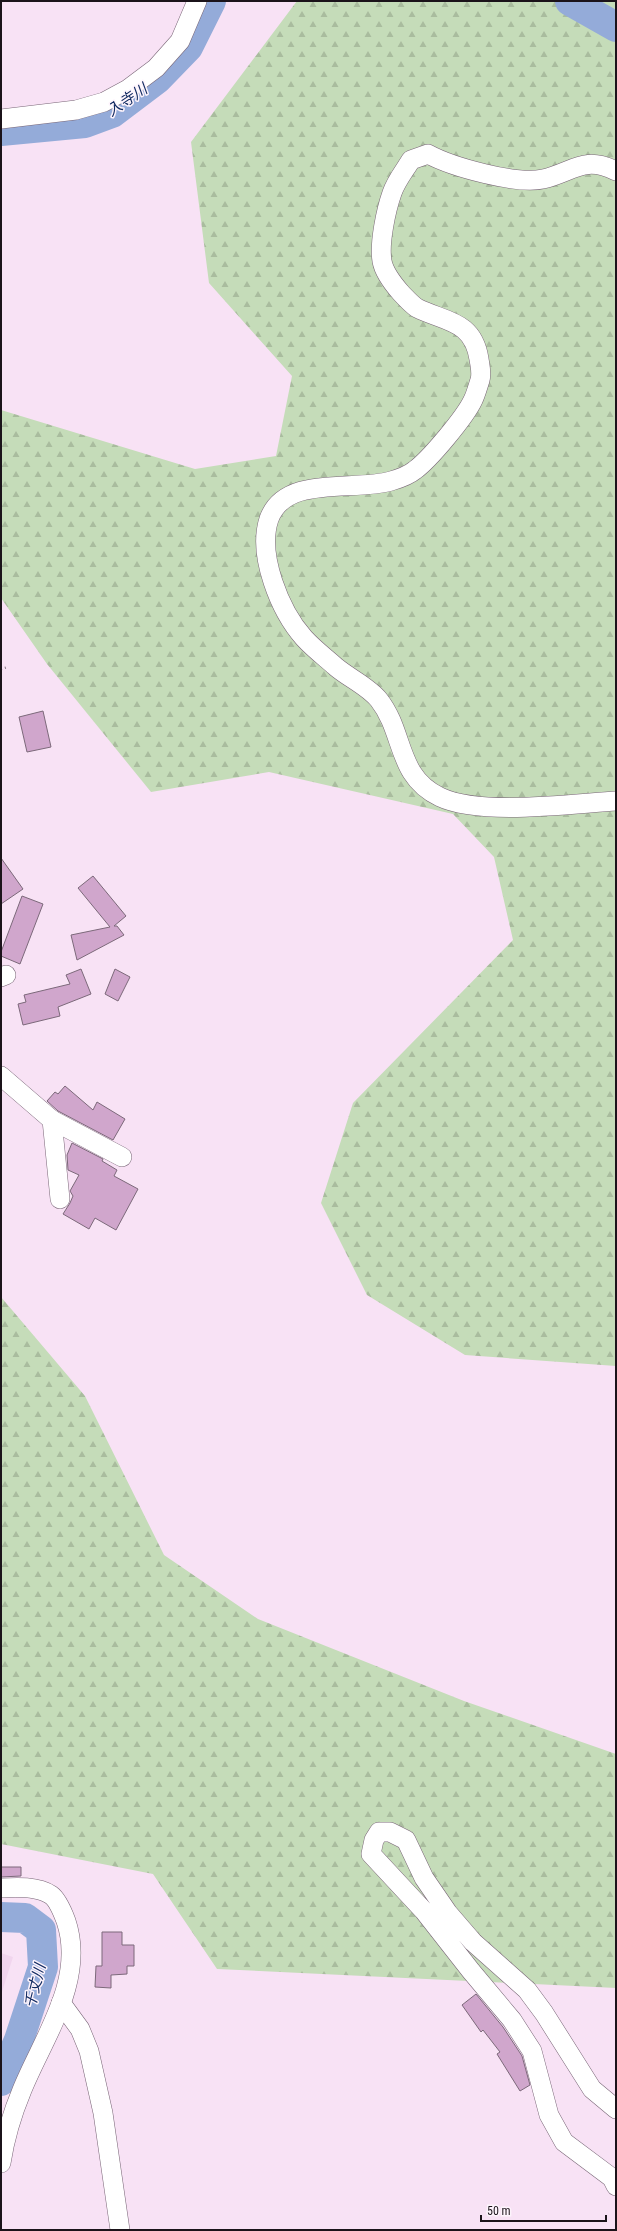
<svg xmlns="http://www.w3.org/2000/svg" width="617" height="2231" font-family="'Roboto Condensed','Noto Sans JP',sans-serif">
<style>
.built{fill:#f1d5ee}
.forest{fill:url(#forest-firs)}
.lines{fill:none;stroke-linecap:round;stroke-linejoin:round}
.river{stroke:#94abd9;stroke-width:30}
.building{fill:#d0a6cc;stroke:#7c697a}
.minor-casing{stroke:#796677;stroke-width:20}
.path{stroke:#877885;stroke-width:2.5;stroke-dasharray:1 3;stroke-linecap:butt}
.minor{stroke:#fff;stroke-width:19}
.labels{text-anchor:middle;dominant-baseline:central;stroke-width:3;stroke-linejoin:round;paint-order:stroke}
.water-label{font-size:15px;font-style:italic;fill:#122b61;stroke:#fdf4fc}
</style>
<defs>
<pattern id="forest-firs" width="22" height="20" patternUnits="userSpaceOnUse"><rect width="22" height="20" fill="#c5dcb9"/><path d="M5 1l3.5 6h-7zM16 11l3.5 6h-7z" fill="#a9bc9e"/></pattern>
</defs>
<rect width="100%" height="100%" fill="#f8e2f5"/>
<polygon class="built" points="1,1953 13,1957 1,1995"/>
<g class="forest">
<polygon points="297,1 616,1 616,1366 465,1355 367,1295 321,1203 353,1103 513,940 494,857 453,814 269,772 151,792 47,664 1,598 1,410 195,469 276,456 292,376 209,283 191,142"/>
<polygon points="1,1297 85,1396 164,1555 258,1619 464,1701 616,1754 616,1988 217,1969 153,1874 1,1844"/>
</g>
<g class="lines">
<g class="river">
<polyline points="570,1 616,27"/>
<polyline points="1,131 85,123 112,113 157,79 188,47 211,1"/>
<polyline points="1,1917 25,1918 41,1930 43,1967 19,2040 1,2081"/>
</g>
</g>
<g class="building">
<polygon points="43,711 51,747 27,752 19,717"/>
<polygon points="1,858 23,889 1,904"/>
<polygon points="93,876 126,916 114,926 117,926 124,935 77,960 71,935 110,927 78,888"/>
<polygon points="22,896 43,904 20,964 1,956 1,952"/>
<polygon points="81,969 91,994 58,1007 60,1016 23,1025 18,1004 26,1002 24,995 70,984 66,975"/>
<polygon points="115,969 130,977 118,1001 105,994"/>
<polygon points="65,1086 93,1110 97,1102 125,1119 113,1140 58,1111 47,1101 55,1092 58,1094"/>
<polygon points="72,1143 103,1159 102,1161 117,1170 114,1176 138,1189 116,1230 95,1218 89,1229 63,1214 70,1203 73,1196 70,1191 79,1175 68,1170 67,1155"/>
<polygon points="1,1867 21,1867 21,1876 1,1877"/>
<polygon points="102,1932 122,1932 122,1945 134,1945 134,1966 127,1966 127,1974 111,1975 111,1988 95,1987 96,1966 102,1966"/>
<polygon points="476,1994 503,2027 522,2056 530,2085 520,2091 497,2054 500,2052 483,2030 481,2032 462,2005"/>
</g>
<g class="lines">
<defs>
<g id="minor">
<polyline points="1,119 76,110 104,102 128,89 156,68 180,41 197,1"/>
<path d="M 616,171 C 584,155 573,172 543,179 C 517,185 452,167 428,154 L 411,160 C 405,170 396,181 392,193 C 386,210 379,243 382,261 C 384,273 394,285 401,293 C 406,298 411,304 417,308 C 445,322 473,320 479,359 C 480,366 482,373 480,380 C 478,386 476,394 473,400 C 465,417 430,459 415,470 C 409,475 398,479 391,481 C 354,492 285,474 269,519 C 257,555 280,611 304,638 C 314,649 326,658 336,667 C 349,678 369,687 379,700 C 405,733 396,776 440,797 C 480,816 570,804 616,801"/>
<polyline points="1,977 6,975"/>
<polyline points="1,1076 52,1120 60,1199"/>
<polyline points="52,1120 122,1157"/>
<path d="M 1,1888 C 16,1887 38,1886 51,1895 C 58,1900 63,1913 66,1921 C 86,1980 43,2038 22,2090 C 12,2114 5,2137 1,2163"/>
<polyline points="61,2003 80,2029 89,2051 103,2113 120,2230"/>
<polyline points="616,2109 592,2089 544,2013 527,1990 473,1942 448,1913 424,1878 406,1840 390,1832 379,1832 374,1840 371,1854 424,1911 471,1971 512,2020 532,2051 549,2115 564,2142 612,2178 616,2186"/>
</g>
</defs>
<use href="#minor" class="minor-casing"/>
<polyline class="path" points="1,669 8,667"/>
<use href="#minor" class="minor"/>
</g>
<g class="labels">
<g class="water-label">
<text transform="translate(127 100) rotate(-34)">入寺川</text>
<text transform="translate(35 1986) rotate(-76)">千丈川</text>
</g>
</g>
<rect width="617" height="2231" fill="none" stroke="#1b131a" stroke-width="4"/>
<path d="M481 2215v6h125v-6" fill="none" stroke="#1b131a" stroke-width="2"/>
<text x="487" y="2215" font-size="12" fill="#1b131a" stroke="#fdf4fc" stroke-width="3" paint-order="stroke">50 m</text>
</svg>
